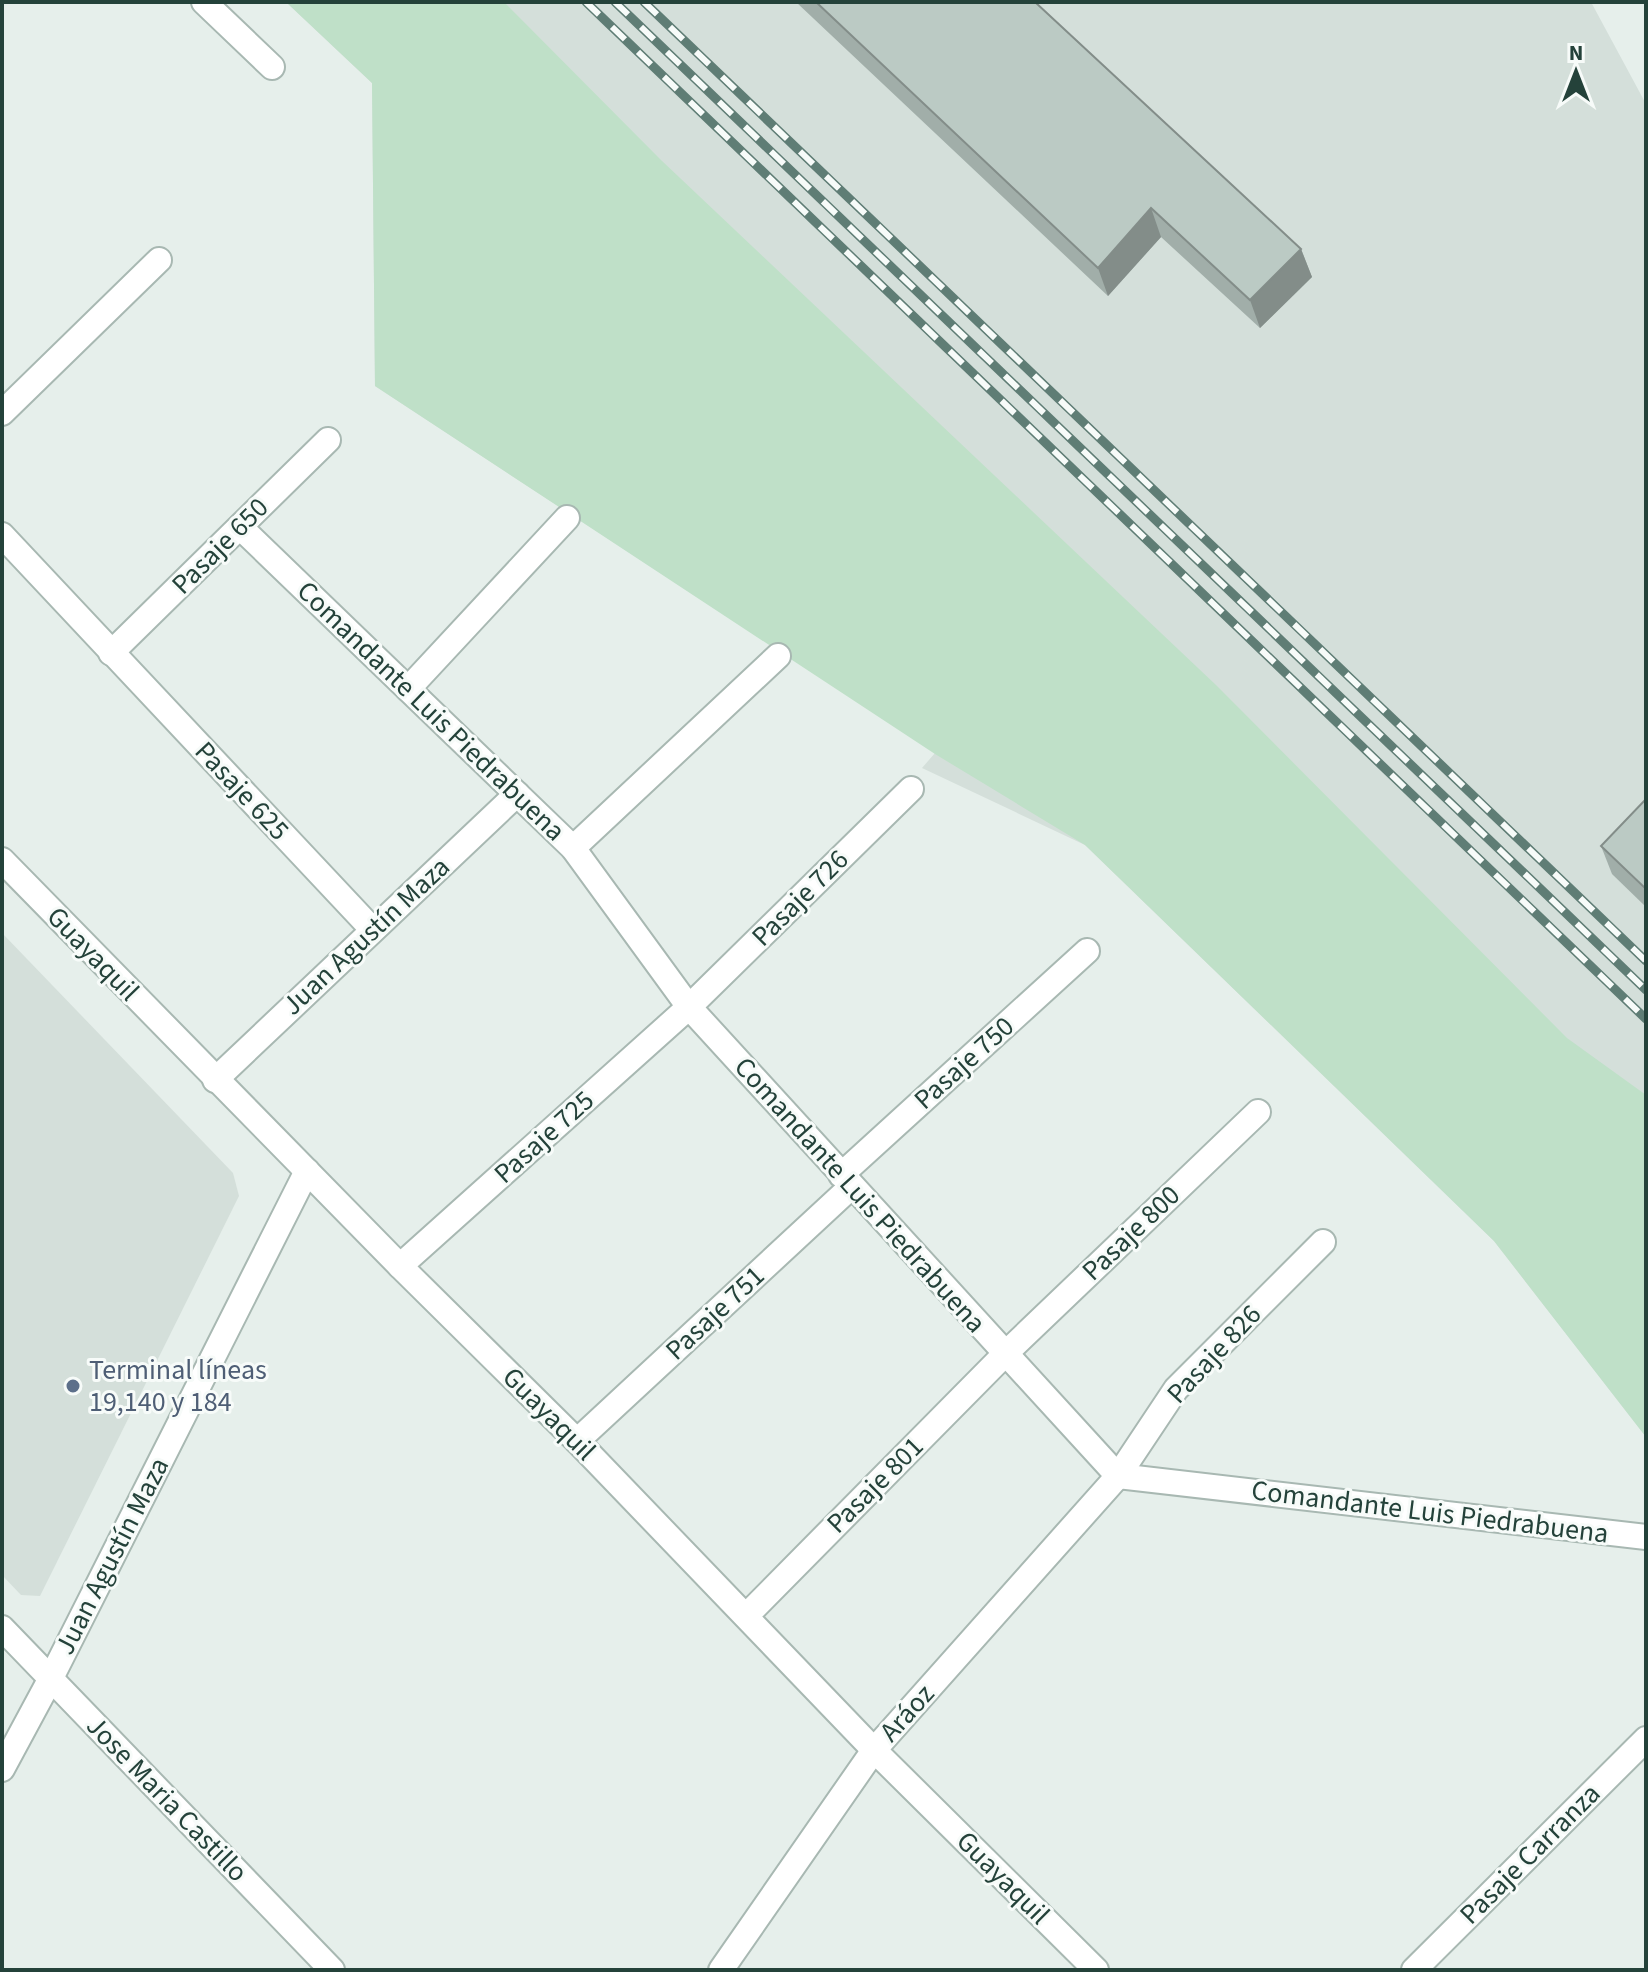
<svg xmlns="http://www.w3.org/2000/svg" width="1648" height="1972" font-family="'Source Sans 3',sans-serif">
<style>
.built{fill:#d4dfda}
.green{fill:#bfe0c8}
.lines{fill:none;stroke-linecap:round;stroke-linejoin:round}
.minor-casing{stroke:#a8b8b2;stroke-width:28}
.tertiary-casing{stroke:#a8b8b2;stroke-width:28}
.minor{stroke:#fff;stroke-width:24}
.tertiary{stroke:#fff;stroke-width:24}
.rail-casing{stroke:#5f7d75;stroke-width:9}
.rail{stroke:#f7fbf9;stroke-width:6;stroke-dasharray:18;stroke-linecap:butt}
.wall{fill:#a1aea9}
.shaded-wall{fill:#838d89}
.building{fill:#bbcac4;stroke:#838d89;stroke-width:2}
.service-dot{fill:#5c6f8a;stroke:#f7fbf9;stroke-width:3}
.labels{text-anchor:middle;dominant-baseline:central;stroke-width:6;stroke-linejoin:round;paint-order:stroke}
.street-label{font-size:28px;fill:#24423a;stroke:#f7fbf9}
.service-label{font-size:28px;fill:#4e5e75;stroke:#f7fbf9;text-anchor:start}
</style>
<rect width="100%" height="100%" fill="#e6efeb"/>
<g class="built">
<polygon points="286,2 1591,2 1646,104 1646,1437 1494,1241 1085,845 922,768 935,753 375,386 372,83"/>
<polygon points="2,933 233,1173 239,1196 40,1596 21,1595 2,1575"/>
</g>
<polygon class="green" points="286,2 504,2 661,160 1216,685 1567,1038 1646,1095 1646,1437 1494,1241 1085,845 935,754 375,386 372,83"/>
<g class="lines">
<defs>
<g id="minor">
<polyline points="204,2 272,67"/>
<polyline points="2,413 159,260"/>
<polyline points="240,527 573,848 689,1007 1118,1476 1646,1537"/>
<polyline points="2,535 372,929"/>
<polyline points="111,653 328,440"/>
<polyline points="408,689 567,518"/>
<polyline points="573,848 778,656"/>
<polyline points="215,1080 517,794"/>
<polyline points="841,1175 1087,951"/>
<polyline points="400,1266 689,1007 911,789"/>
<polyline points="577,1441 852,1186"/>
<polyline points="746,1616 1005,1354 1258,1112"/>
<polyline points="2,1628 332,1970"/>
<polyline points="2,1769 51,1678 307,1171"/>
<polyline points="721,1970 874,1750 1118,1476 1176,1389 1323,1242"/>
<polyline points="1414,1970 1646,1739"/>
</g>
<polyline id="tertiary" points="2,860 400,1266 577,1441 874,1750 1096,1970"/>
</defs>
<use href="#minor" class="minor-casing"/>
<use href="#tertiary" class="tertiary-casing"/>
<use href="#minor" class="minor"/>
<use href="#tertiary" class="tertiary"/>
<defs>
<g id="rail">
<polyline points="586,2 1646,1019"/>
<polyline points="615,2 1646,990"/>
<polyline points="644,2 1646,961"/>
</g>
</defs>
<use href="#rail" class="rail-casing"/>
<use href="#rail" class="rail"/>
</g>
<g class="wall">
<polygon points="796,2 1035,2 1301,249 1312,277 1260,328 1161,237 1108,296"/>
<polygon points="1646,799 1646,907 1612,874 1601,846"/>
</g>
<g class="shaded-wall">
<polygon points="1151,208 1161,237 1108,296 1098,268"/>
<polygon points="1301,249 1312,277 1260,328 1250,300"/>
</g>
<g class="building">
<polygon points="816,2 1035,2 1301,249 1250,300 1151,208 1098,268"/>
<polygon points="1646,799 1646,889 1601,846"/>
</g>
<circle class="service-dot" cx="73" cy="1386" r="8"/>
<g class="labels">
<g class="street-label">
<text transform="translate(220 546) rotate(-45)">Pasaje 650</text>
<text transform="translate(431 711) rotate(44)">Comandante Luis Piedrabuena</text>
<text transform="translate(242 791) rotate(47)">Pasaje 625</text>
<text transform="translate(800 898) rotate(-45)">Pasaje 726</text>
<text transform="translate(366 936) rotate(-43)">Juan Agustín Maza</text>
<text transform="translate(93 954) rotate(46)">Guayaquil</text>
<text transform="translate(964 1063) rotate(-42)">Pasaje 750</text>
<text transform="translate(544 1137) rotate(-42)">Pasaje 725</text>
<text transform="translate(860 1195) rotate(48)">Comandante Luis Piedrabuena</text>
<text transform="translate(1131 1233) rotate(-44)">Pasaje 800</text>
<text transform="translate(715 1313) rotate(-43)">Pasaje 751</text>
<text transform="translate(1214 1354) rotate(-47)">Pasaje 826</text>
<text transform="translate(549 1414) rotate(45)">Guayaquil</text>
<text transform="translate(875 1485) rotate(-45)">Pasaje 801</text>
<text transform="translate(1430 1512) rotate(7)">Comandante Luis Piedrabuena</text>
<text transform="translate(112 1556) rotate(-63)">Juan Agustín Maza</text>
<text transform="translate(907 1713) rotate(-48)">Aráoz</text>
<text transform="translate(167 1799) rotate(46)">Jose Maria Castillo</text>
<text transform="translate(1530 1854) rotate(-45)">Pasaje Carranza</text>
<text transform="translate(1003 1878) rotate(45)">Guayaquil</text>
</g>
<g class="service-label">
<text x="89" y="1370">Terminal líneas<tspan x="89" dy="32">19,140 y 184</tspan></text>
</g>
</g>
<rect width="1648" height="1972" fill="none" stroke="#24423a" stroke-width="8"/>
<g transform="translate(1576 72)" stroke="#f7fbf9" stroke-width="6" paint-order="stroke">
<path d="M0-6L14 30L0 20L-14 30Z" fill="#24423a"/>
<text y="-12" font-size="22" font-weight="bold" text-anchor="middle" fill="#24423a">N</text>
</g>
</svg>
